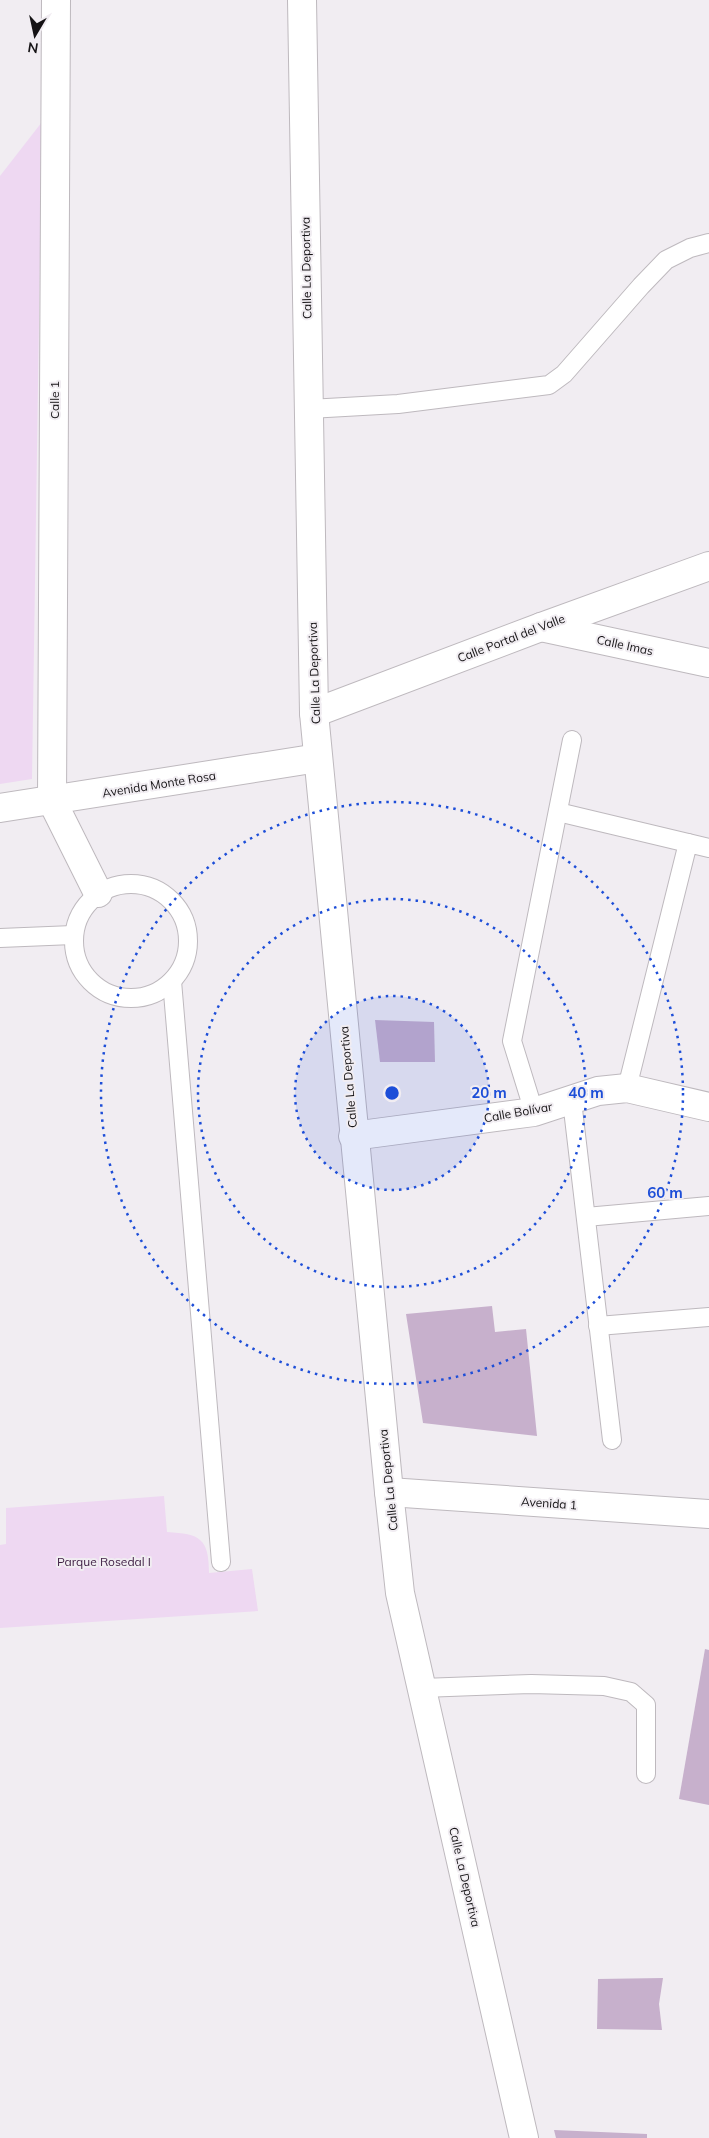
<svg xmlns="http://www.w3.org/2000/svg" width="709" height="2138" font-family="Mulish,sans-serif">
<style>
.green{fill:#eed8f2}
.building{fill:#c7b0cc}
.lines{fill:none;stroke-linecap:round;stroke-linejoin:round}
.service-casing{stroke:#beb9be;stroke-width:20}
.minor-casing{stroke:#beb9be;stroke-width:30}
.service{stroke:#fff;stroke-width:18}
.minor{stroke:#fff;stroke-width:28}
.ring{fill:none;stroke:#1d4ed8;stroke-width:2.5;stroke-dasharray:2.5 5}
.labels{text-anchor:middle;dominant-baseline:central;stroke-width:4;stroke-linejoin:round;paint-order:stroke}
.street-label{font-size:12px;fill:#151315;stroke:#f1edf2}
.park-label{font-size:12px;fill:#402146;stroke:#f1edf2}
.centre{fill:#1d4ed8;stroke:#f1edf2;stroke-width:2.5}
.ring-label{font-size:15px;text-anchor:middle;font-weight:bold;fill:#1d4ed8;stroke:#f1edf2;stroke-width:4;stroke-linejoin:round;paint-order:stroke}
</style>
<rect width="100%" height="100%" fill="#f1edf2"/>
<g class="green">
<polygon points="42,122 32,779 0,784 0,176"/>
<path d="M 164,1496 L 167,1532 C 200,1534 209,1538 209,1573 L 252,1569 L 258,1611 L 0,1628 L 0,1545 L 6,1544 L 6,1508 Z"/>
</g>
<g class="building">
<polygon points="375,1020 434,1022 435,1062 380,1062"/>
<polygon points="492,1306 495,1332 526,1329 537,1436 423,1423 406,1314"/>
<polygon points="705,1649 709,1650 709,1805 679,1799"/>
<polygon points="663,1978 659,2004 662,2030 597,2029 598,1979"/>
<polygon points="554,2130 647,2134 647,2138 556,2138"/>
</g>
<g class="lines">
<defs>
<g id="service">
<polyline points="309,409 398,404 549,385 564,374 641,286 666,260 690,248 709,243"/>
<polyline points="558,812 688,843"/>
<circle cx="131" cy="941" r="57"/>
<polyline points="0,938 73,935"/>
<polyline points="172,981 221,1562"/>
<polyline points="627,1088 688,843 709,848"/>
<polyline points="572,1101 612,1440"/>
<polyline points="534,1112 512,1041 572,740"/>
<polyline points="586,1217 709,1206"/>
<polyline points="598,1326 709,1317"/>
<polyline points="422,1688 531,1684 604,1686 631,1692 646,1705 646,1774"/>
</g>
<g id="minor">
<polyline points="56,0 52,801 98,893"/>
<polyline points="302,0 314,713 389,1492 400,1593 524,2138"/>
<polyline points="541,627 709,663"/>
<polyline points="314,713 541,627 709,566"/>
<polyline points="0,808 318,758"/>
<polyline points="353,1136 534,1112 598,1091 627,1088 709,1107"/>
<polyline points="389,1492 709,1514"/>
</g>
</defs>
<use href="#service" class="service-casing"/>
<use href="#minor" class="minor-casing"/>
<use href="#service" class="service"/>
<use href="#minor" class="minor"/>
</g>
<circle cx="392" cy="1093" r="97" fill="#1d4ed8" fill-opacity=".12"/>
<g class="ring">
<circle cx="392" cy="1093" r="97"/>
<circle cx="392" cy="1093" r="194"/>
<circle cx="392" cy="1093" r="291"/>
</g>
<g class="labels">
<g class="street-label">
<text transform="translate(306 268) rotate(-91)">Calle La Deportiva</text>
<text transform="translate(54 400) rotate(-90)">Calle 1</text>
<text transform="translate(511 638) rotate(-21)">Calle Portal del Valle</text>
<text transform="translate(625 645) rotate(12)">Calle Imas</text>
<text transform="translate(314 673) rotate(-92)">Calle La Deportiva</text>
<text transform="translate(159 784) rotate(-9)">Avenida Monte Rosa</text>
<text transform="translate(348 1077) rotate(-95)">Calle La Deportiva</text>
<text transform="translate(518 1112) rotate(-10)">Calle Bolívar</text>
<text transform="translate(388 1480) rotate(-96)">Calle La Deportiva</text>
<text transform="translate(549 1503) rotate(4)">Avenida 1</text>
<text transform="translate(465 1877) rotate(77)">Calle La Deportiva</text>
</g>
<g class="park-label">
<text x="104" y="1561">Parque Rosedal I</text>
</g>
</g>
<circle cx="392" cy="1093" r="8" class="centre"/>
<g class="ring-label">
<text x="489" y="1098">20 m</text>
<text x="586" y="1098">40 m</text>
<text x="665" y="1198">60 m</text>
</g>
<g transform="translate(35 35) rotate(189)" stroke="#f1edf2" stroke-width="4" paint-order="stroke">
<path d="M0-4L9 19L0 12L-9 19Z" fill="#151315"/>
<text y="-8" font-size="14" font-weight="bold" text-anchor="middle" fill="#151315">N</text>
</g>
</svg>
